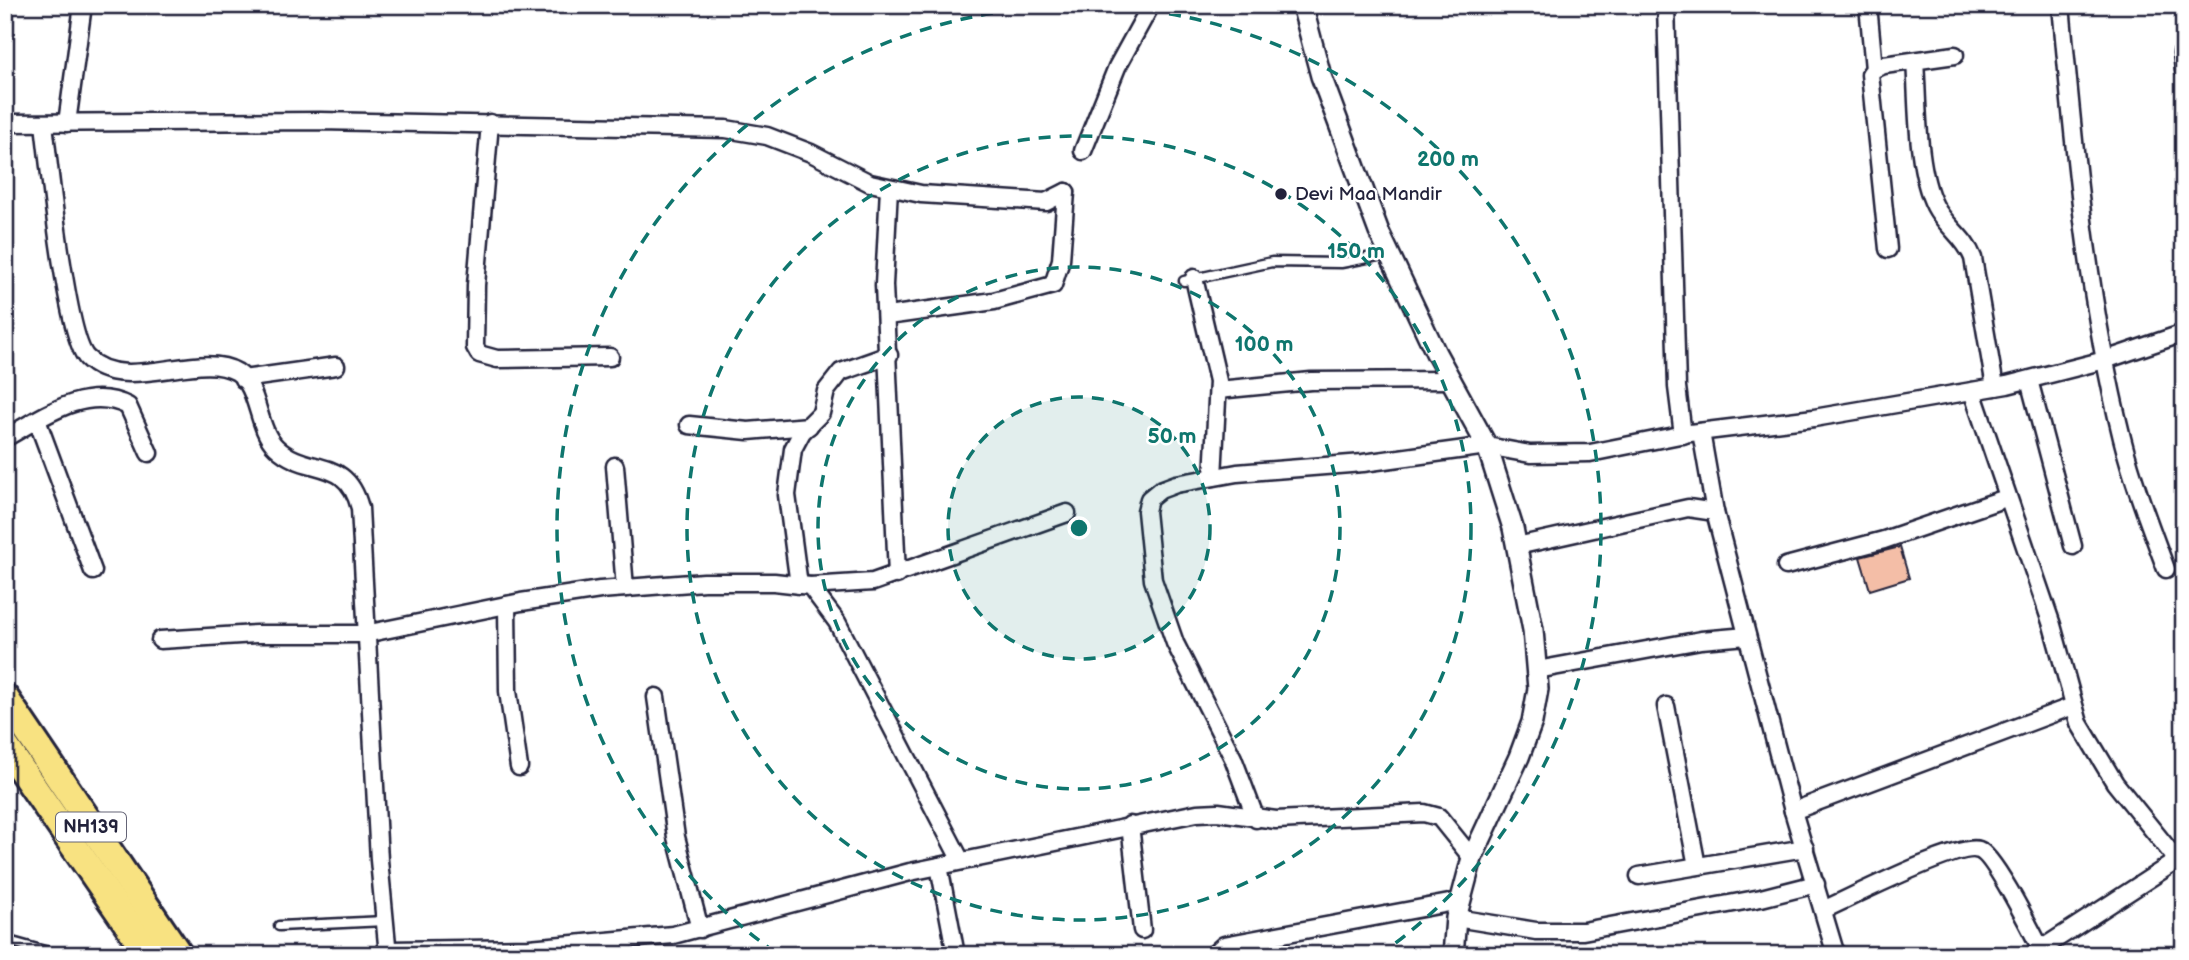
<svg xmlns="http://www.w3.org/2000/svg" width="2189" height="960" font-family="'Balsamiq Sans',sans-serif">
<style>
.building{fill:#f4bea7;stroke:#22223b;stroke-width:2}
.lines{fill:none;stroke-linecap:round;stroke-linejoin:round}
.service-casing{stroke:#22223b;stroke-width:13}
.minor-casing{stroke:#22223b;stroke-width:21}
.tertiary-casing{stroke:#22223b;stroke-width:24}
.trunk-casing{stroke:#22223b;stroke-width:32}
.service{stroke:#fff;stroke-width:8}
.minor{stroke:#fff;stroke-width:16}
.tertiary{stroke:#fff;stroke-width:19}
.trunk{stroke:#f8e281;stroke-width:26}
.ring{fill:none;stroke:#0f766e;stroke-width:3.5;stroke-dasharray:12 9}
.poi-dot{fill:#22223b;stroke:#fff;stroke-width:2.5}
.labels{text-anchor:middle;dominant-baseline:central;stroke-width:5;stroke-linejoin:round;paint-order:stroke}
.shield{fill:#fff;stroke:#646476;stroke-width:2}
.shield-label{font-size:18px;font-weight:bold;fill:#22223b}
.poi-label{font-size:19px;fill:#22223b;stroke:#fff;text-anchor:start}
.centre{fill:#0f766e;stroke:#fff;stroke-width:3.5}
.ring-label{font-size:21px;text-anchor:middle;font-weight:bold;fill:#0f766e;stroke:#fff;stroke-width:5;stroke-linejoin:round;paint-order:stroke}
</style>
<rect width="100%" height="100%" fill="#fff"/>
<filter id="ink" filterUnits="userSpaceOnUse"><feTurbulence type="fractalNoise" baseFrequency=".0143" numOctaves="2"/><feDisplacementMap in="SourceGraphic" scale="14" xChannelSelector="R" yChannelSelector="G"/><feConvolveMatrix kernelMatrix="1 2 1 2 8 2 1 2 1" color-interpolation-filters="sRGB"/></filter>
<g filter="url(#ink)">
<polygon class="building" points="1900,547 1909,578 1870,590 1860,557"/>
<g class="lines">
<defs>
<g id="service">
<polyline points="1184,281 1272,262 1341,263 1388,254"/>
<polyline points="279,926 385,921"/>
<polyline points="5,940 59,955"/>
<polyline points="95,955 136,947"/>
</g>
<g id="minor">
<polyline points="1666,5 1677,387 1683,435"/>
<polyline points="1868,5 1874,69"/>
<path d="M 2061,5 C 2074,149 2087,297 2122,438 C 2133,482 2150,526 2166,569"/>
<polyline points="2182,53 2184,70"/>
<path d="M 1915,61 C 1918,103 1916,169 1935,206 C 1945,226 1965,237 1973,258 L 1995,387"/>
<polyline points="5,123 320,121 726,129 767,136 811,153 870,183 921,194 1046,202 1066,192"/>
<polyline points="67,123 83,5"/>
<polyline points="490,123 476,285 475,347 479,354 497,359 610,357"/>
<path d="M 44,124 C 49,164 66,337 87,358 C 124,395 199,349 237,372 C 260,387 256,428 276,447 C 307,477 346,454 360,508 L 379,860 L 388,955"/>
<polyline points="1083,151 1117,67 1151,5"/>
<polyline points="889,188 884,285 897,575"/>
<polyline points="1888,249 1870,74 1874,69 1884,65 1955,55"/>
<polyline points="1194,278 1218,381 1213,477"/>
<polyline points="887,316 994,301 1053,285 1061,260 1066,192"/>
<polyline points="243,379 336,366"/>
<polyline points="2029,380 2073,546"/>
<polyline points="1218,390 1311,381 1452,380"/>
<polyline points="1972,391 2052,625 2079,723 2115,783 2177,860"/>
<polyline points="37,420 93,571"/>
<polyline points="689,425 748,431 809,426"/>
<polyline points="1701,432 1715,512"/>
<path d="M 5,438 C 41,418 86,384 128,406 L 149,453"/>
<polyline points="615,466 625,588"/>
<polyline points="1517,546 1688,508 1715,512 1793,811 1836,955"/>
<polyline points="1786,566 1884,540 2006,498"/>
<polyline points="799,585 787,495 793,449 802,432 821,413 826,391 841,372 889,355"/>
<polyline points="810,586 873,582 1067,513"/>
<polyline points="507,605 508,691 519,767"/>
<polyline points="160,640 256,634 365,634 521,602 600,590 704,582 774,582 810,586 837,622 961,861"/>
<polyline points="1537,670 1701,640 1747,636"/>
<polyline points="656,697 676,837 700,929"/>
<polyline points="1666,706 1697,866"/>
<polyline points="1793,811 2073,706"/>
<polyline points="1256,819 1233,758 1175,643 1153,580 1146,511 1149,499 1160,490 1176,484 1237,473 1363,463 1487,446 1530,454 1590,453 1690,433 1814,418 2007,385 2105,360 2184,333"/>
<polyline points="1130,825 1142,930"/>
<polyline points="939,866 956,955"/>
<polyline points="1639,876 1805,848"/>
<path d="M 1823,910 C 1848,899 1959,842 1979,850 C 1994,855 2034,936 2044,955"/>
<polyline points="1456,918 1536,931 1583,931 1761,898 1816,884"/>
<polyline points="2041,949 2184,856"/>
<polyline points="388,950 529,948 673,935 910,872 1197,813 1218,812 1276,820 1424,813 1439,817 1472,858"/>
<polyline points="1213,955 1224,945 1460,901"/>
</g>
<polyline id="tertiary" points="1302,5 1321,76 1379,232 1436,353 1487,446 1513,528 1533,630 1538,689 1532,722 1519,757 1472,858 1456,918 1453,955"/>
<g id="trunk">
<polyline points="5,698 179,955"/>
<polyline points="5,746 149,955"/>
</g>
</defs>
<use href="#service" class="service-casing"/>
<use href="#minor" class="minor-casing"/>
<use href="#tertiary" class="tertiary-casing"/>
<use href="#trunk" class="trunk-casing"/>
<use href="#service" class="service"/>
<use href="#minor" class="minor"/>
<use href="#tertiary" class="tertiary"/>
<use href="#trunk" class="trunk"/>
</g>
</g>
<circle cx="1079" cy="528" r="131" fill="#0f766e" fill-opacity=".12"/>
<g class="ring">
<circle cx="1079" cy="528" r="131"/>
<circle cx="1079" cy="528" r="261"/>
<circle cx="1079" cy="528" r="392"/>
<path d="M776 953A522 522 0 1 1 1382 953"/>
</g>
<circle class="poi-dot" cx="1281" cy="194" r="7"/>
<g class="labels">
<rect class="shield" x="56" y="812.5" width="70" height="29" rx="5"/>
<g class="shield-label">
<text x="91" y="827">NH139</text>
</g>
<g class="poi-label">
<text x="1295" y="194">Devi Maa Mandir</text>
</g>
</g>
<circle cx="1079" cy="528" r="10" class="centre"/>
<g class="ring-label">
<text x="1448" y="166">200 m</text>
<text x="1356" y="258">150 m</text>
<text x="1264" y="351">100 m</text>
<text x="1172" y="443">50 m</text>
</g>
<rect width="2189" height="960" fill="none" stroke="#fff" stroke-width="28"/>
<rect x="14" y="14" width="2161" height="932" fill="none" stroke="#22223b" stroke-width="2.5" filter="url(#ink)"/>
</svg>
